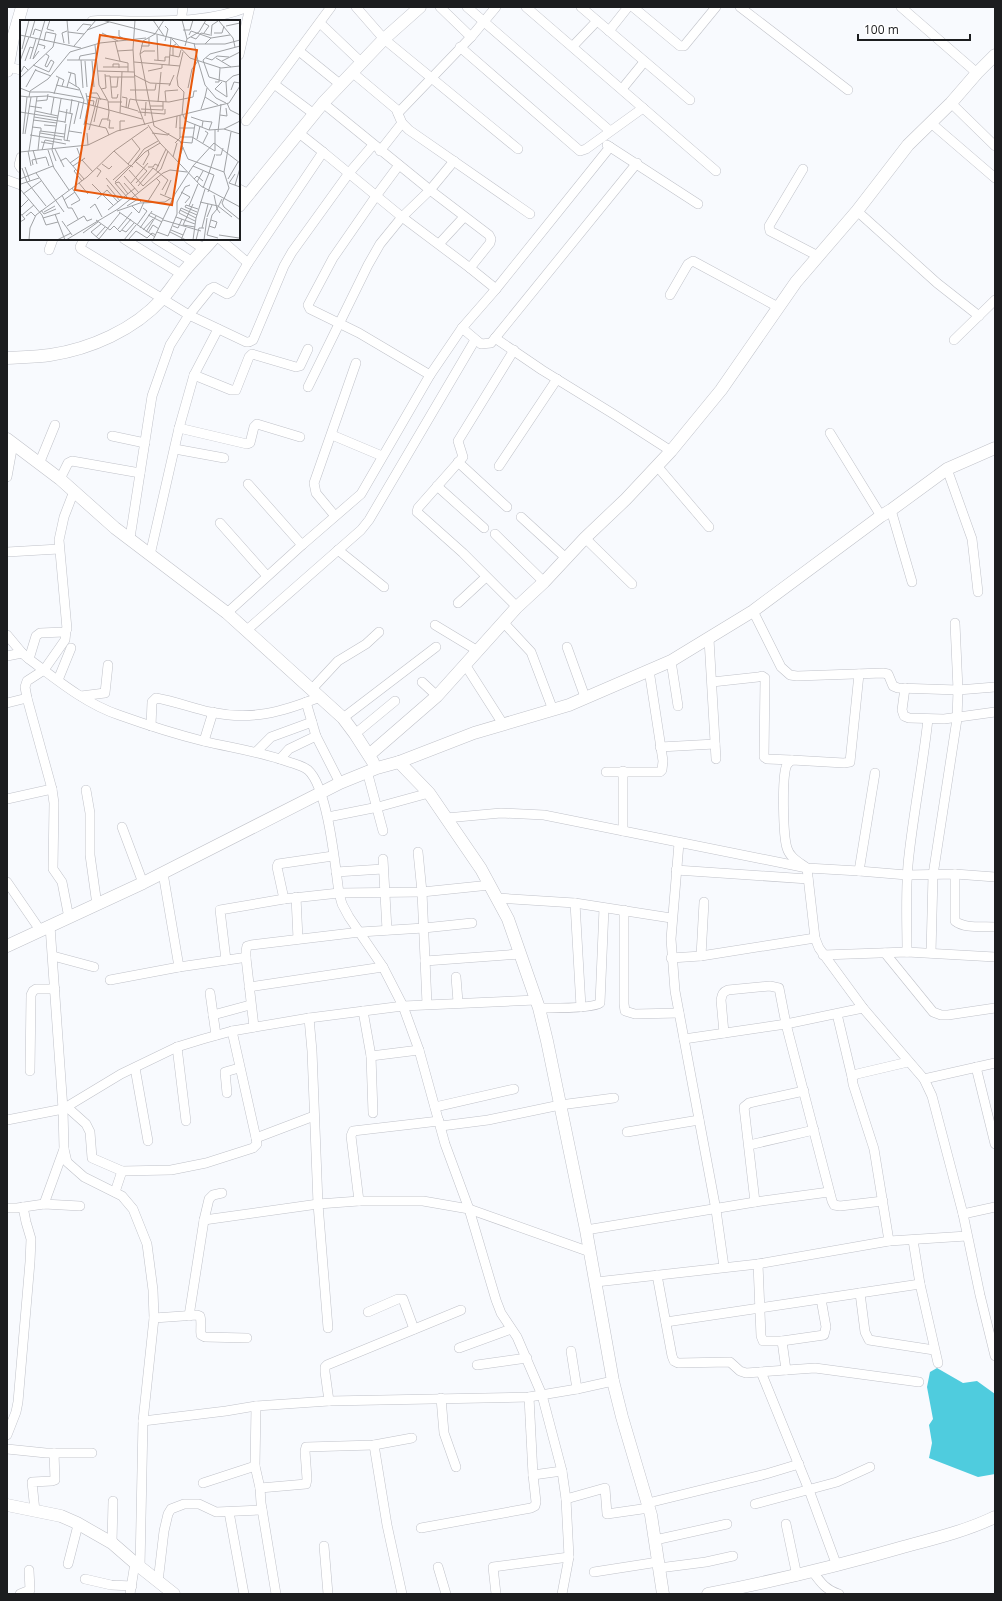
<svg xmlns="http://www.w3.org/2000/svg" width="1002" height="1601" font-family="'Open Sans',sans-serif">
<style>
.water{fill:#4fccde}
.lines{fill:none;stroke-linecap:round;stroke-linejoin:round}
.street-casing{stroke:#c0c2c9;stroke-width:10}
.secondary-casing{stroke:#c0c2c9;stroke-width:13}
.street{stroke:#fff;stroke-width:9}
.secondary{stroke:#fff;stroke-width:12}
.inset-road{fill:none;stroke:#a0a2a5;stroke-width:1}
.view{fill:#e8590c;fill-opacity:0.15;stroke:#e8590c;stroke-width:2}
.inset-edge{fill:none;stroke:#1c1d1f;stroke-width:2}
</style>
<rect width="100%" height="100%" fill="#f8fafe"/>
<polygon class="water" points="937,1368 963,1383 977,1381 995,1394 995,1474 978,1477 929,1458 932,1443 929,1425 933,1419 927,1387 930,1372"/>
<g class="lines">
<defs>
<g id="street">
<polyline points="356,7 384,39 518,149"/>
<polyline points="440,7 471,37"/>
<polyline points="467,7 610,131"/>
<polyline points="526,7 716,171"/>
<polyline points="581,7 690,100"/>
<polyline points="633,7 680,46 684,46 716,7"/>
<polyline points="740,7 848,90"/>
<polyline points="901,7 977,73"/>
<path d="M 92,21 C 105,19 119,21 132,21 C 172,21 210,22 248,7"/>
<polyline points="181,21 183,7"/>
<polyline points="320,23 362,63"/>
<polyline points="609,31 628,7"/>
<polyline points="573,46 597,21"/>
<polyline points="460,47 580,151 586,149 643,108"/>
<polyline points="299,51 341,85"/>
<polyline points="239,55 250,7"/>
<polyline points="8,67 21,70"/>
<polyline points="353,73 396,109 402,123 409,130 530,214"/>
<polyline points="274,84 331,7"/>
<polyline points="622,89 644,62"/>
<polyline points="323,103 430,190 489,235 491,239 490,243 470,268"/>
<polyline points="951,103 995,146"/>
<polyline points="398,113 471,37 496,7"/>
<polyline points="246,121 274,84 314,114"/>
<polyline points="931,123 995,178"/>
<polyline points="299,133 323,152"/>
<polyline points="607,145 698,204"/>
<polyline points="380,151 402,123"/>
<polyline points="21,157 19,165 21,168"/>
<polyline points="399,165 376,196 333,258 308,305 310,309 359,333 430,375"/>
<polyline points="803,169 769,226 770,231 818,256"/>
<polyline points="7,180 21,185"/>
<polyline points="239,189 249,194"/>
<polyline points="857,211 937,283 979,316"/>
<polyline points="84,239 80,247 81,249 189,315 246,342 249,342 253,340 284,266 292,252 349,173 373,145"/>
<polyline points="124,239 181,274"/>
<polyline points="156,239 193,262"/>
<polyline points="189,239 204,249"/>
<polyline points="220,239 248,263"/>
<polyline points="439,244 464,217"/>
<polyline points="49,250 53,239"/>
<polyline points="670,295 688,264 693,261 778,307"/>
<polyline points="462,328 481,344 491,343 637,163"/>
<polyline points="495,338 542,370 615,415 671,451"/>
<polyline points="954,340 995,300"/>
<polyline points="514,350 458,441 463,457 418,508 417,512 463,553 517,607"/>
<polyline points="194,375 231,390 236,390 249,357 252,354 296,367 300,366 308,349"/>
<polyline points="308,387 368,265 380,244 402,217 430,190 454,161"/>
<polyline points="179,428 247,444 250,443 254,427 257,424 300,437"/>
<polyline points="830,433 881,516"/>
<polyline points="332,435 382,456"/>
<polyline points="112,436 145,443"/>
<polyline points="175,449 224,458"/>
<polyline points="458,462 507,507"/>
<polyline points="39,464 55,425"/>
<polyline points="499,466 557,379"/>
<polyline points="657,466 709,527"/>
<polyline points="947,469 972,539 978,592"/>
<polyline points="7,477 13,444"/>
<polyline points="60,479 68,463 72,461 140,473"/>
<polyline points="248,484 302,545"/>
<polyline points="437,486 484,528"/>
<polyline points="891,510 912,582"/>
<polyline points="335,516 316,493 314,483 356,363"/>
<polyline points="521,517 567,559"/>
<polyline points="220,523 267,576"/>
<polyline points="495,534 544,582"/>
<polyline points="130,538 152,396 170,345 189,315 210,289 214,287 227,294 231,292 248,263 323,152 402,217 470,268 496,289"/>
<polyline points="585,538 632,584"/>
<polyline points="338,550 384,587"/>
<polyline points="7,552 59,549"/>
<polyline points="150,555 179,428 194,375 218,329"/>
<polyline points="458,603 486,577"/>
<polyline points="753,611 781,667 790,675 797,676 883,673 888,674 893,686 898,688 958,690 995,687"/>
<polyline points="227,613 302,545 361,494 430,375 462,328 496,289 610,147"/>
<polyline points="503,622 531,652 553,710"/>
<polyline points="435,625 478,651"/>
<polyline points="247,630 361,530 369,520 475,340"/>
<polyline points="66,631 65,640 44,670 27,681 25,687 27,698 52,789 54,803 53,869 62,882 69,918"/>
<path d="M 7,635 L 22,653 L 29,659 C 57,680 86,704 119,715 C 147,725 175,734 203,741 C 232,748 261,752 289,762 C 295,764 303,766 308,770 C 328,788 335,865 339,893 L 342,904 L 349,917 L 383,967 L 403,1006 L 419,1050 L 445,1144 L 469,1209 L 496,1300 L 501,1313 L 517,1337 L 542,1395 L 562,1471 L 566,1499 L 569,1557 L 562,1594"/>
<polyline points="709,639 716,759"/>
<polyline points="567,647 585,697"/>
<polyline points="7,656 22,653"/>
<polyline points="29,659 36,636 40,633 64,632 67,629 59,540 64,517 74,491"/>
<polyline points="671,661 678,706"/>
<polyline points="466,666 503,724"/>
<path d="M 859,674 L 850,762 L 844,763 L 792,760 C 789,762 787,763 786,767 C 782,781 783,835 787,848 C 790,858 799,862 807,868 L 815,938 L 819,948 L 863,1008 L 924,1079 L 932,1096 L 963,1214 L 980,1295 L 995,1356"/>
<polyline points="58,680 71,648"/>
<polyline points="422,682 437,696"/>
<polyline points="712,682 758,677 762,676 765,678 764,757 767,759 792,760"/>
<polyline points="905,688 902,710 904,716 909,718 944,719 995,712"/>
<polyline points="312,689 338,661 366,644 379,632"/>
<polyline points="81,696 105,693 108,665"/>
<polyline points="306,702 316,736 340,783"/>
<polyline points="7,703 27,698"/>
<polyline points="343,718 436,647"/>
<path d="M 151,726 L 152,702 L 156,698 C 174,701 192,708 210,712 C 252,721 282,712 320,697"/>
<polyline points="355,734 395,701"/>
<polyline points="204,741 213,712"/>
<polyline points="660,747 715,744"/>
<polyline points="256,752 271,737 312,722"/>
<polyline points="280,759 289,749 316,736"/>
<polyline points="367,771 383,831"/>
<polyline points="623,771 623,831"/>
<polyline points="606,772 660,772 662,770 663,761 649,670"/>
<polyline points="86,790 90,813 90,855 97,905"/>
<polyline points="7,799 52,789"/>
<polyline points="328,817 378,807 429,793"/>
<polyline points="446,818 501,813 544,815 807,868 859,871 907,875 955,874 995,877"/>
<polyline points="122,827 143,883"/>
<polyline points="679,843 671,939 675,991 716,1210 724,1267"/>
<polyline points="418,852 422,892 427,1004"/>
<polyline points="383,859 387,930"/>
<polyline points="676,870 808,879"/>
<polyline points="859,871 875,773"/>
<polyline points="336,872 383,869"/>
<polyline points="163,873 179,967"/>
<path d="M 955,874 L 955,921 C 965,929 983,926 995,927"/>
<polyline points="7,882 40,930"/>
<polyline points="296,897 298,939"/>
<polyline points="497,898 575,903 671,918"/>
<polyline points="284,899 277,867 278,864 333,856"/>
<polyline points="575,903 581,1007"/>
<polyline points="624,910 624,1004 625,1011 635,1014 679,1013"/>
<polyline points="50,926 63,1109 64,1149 67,1162 84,1177 122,1196 133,1209 147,1244 153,1290 154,1318 143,1421 140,1567"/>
<path d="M 907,952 C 907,920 905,887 909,855 C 914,810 923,765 928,719"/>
<polyline points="885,953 933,1012 941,1015 948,1015 995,1008"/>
<polyline points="931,953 933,875 957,719 958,690 955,623"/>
<polyline points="823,955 907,952 995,957"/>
<polyline points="53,956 94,967"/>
<polyline points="701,956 704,902"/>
<polyline points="671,958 701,956 815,938"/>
<polyline points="226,960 220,910 284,899 339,893 422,892 490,885"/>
<polyline points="425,961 520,954"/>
<polyline points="456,977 458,1002"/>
<polyline points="110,980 179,967 241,958 246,958"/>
<polyline points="249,987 383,967"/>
<polyline points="210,993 216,1035"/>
<path d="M 539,1008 C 551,1008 592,1009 600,1003 L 604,908"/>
<polyline points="363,1011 371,1056 373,1113"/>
<polyline points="837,1014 852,1077"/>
<polyline points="213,1015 250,1005"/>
<polyline points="309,1018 312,1051 318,1204 328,1328"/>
<polyline points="254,1027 246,958 246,951 247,946 251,945 360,932 424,928 472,923"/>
<path d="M 724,1033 L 721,1000 C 722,994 723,992 728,990 L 770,986 L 779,988 L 786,1024 L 832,1201 L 834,1205 L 840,1206 L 883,1201"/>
<polyline points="684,1039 786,1024 863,1008"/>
<polyline points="177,1047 186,1121"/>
<polyline points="371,1056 419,1050"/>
<polyline points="976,1067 995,1144"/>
<polyline points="135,1068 148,1141"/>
<polyline points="30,1071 31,995 33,991 36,989 55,989"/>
<polyline points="924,1079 995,1063"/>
<polyline points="227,1093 225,1072 239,1068"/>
<polyline points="67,1107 86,1124 90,1132 92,1158 122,1171 171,1170 206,1163 253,1148 257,1144 256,1138 232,1031"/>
<polyline points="435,1107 514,1089"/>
<polyline points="7,1120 63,1109 121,1074 177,1047 203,1039 232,1031 309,1018 403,1006 536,1000"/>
<polyline points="441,1126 488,1120 560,1105 614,1098"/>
<polyline points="627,1132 699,1120"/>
<polyline points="256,1138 314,1116"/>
<polyline points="749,1145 814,1130"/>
<polyline points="115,1192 122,1171"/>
<polyline points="359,1201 351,1136 353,1131 439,1121"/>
<polyline points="755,1202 744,1107 749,1103 804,1091"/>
<polyline points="44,1204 64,1149"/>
<polyline points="7,1208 17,1208 44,1204 80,1206"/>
<polyline points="963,1214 995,1207"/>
<polyline points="204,1220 318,1204 359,1201 423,1201 469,1209 590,1252"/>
<polyline points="586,1230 755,1202 829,1192"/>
<polyline points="913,1240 920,1284 938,1363"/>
<polyline points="889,1241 874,1149 853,1084 852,1077 857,1074 908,1062"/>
<polyline points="758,1264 761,1336 763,1341 782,1341 824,1335 826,1327 821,1299"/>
<polyline points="657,1275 672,1356 674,1361 678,1363 730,1362 740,1371 746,1373 815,1368 919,1382"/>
<polyline points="596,1282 758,1264 889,1241 967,1236"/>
<polyline points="860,1293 865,1332 869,1340 934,1350"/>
<polyline points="368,1312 398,1299 403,1299 414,1329"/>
<polyline points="189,1316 204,1220 209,1199 213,1195 222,1193"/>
<path d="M 154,1318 L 197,1315 L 200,1316 C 202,1323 200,1329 201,1335 L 205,1337 L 247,1338"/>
<polyline points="666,1322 920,1284"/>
<polyline points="782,1341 786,1370"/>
<polyline points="459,1348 511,1329"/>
<polyline points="571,1351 577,1389"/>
<polyline points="477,1365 527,1358"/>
<polyline points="761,1372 809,1490 837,1566"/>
<polyline points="529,1397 533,1475"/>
<polyline points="441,1398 444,1433 456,1467"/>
<polyline points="329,1401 325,1372 325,1367 327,1365 461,1310"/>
<polyline points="256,1406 255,1466 260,1488 261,1503 276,1594"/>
<polyline points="143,1421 226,1411 256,1406 329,1401 529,1397 577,1389 613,1381"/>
<polyline points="7,1435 16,1412 18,1402 30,1262 31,1239 26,1222 23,1207"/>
<polyline points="374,1445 387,1525 402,1594"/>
<polyline points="7,1449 46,1453 92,1453"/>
<polyline points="203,1483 255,1466"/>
<polyline points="260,1488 306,1484 307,1479 305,1451 306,1447 374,1445 412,1438"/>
<polyline points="566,1499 605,1488 607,1514 649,1508"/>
<polyline points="648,1503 766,1474 799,1464"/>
<polyline points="755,1504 837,1482 870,1467"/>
<polyline points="35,1511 32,1482 52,1481 55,1480 54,1453"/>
<polyline points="229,1512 244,1594"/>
<polyline points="786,1524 797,1576"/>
<polyline points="421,1528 531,1508 535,1506 536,1502 533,1475 562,1471"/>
<polyline points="655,1540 727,1524"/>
<polyline points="112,1543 113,1501"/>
<polyline points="324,1546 328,1594"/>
<polyline points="68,1564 77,1529 77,1523"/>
<polyline points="438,1567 446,1594"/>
<polyline points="659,1568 706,1562 733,1556"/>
<polyline points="594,1572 658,1562"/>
<path d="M 813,1572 C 821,1583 826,1590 839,1594"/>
<polyline points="85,1579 111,1585 132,1586"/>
<polyline points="158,1582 164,1531 168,1514 171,1509 184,1504 199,1504 216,1512 262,1510"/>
<polyline points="20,1594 30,1590 29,1570"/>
<polyline points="130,1594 135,1563"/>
<polyline points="496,1594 493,1567 569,1557"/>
</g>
<g id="secondary">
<polyline points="7,71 13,38 22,7"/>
<polyline points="239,206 323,103 384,39 420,7"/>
<path d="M 7,358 C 21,357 36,357 50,355 C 90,349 134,330 162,299 C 169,292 174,283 181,275 C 190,263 203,251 213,239"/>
<polyline points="7,439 60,479 115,528 227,613 343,718 355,734 373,762"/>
<polyline points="369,755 437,696 517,607 544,582 585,538 626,499 671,451 721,390 796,282 857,211 908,145 951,103 977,73 995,55"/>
<polyline points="399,762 429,793 481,869 508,919 539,1008 547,1041 586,1230 613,1381 622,1417 651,1515 663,1594"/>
<polyline points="7,946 143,883 340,783 377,768 399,762 474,733 569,705 671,661 753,611 881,516 891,510 947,469 995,448"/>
<polyline points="7,1505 61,1516 77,1523 112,1543 135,1563 174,1594"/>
<path d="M 708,1594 C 774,1581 838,1566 903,1547 C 933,1539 966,1531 995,1517"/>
</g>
</defs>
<use href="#street" class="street-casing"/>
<use href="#secondary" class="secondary-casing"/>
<use href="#street" class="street"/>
<use href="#secondary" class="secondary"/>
</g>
<g transform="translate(20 20)">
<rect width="220" height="220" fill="#f8fafe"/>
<path class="inset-road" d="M 30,0 L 27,9 L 34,11M 47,0 L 49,24M 82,0 L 175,24 L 205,24 L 220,20M 115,0 L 113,29 L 116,80 L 125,105M 133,0 L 144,16M 162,0 L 167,19M 199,1 L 213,18 L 215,27M 206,6 L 220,3M 67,10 L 89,2M 99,10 L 99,16 L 106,20M 163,10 L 170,10 L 173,0M 57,11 L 63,4 L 71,5M 48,12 L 64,14M 82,13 L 98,21M 184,13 L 189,6 L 184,3M 194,13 L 202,13 L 204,6M 135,14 L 123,21 L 120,34 L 134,106 L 160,121 L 168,139 L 204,152 L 211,112M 135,14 L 144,0M 0,15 L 61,28M 13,15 L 15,9 L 21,11M 137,15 L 138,40M 169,15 L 171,11 L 191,18M 191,16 L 192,5 L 198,1M 10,17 L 15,0M 171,17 L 176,19 L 181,13 L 190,15M 152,19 L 170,38 L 201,48 L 220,46M 95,21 L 100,41M 145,21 L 148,9 L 145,6M 44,23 L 42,13 L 47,11M 18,24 L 13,39 L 19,31M 185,24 L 191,18 L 210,15M 75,25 L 79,65 L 88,81 L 89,92 L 88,99 L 82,99 L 79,107M 54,26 L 76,0M 121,26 L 129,26 L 129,18M 165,26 L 167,19 L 179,12 L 186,0M 2,29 L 9,0M 24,29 L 25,26 L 18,24 L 25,0M 97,31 L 113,30M 120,34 L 124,31 L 135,31M 150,35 L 159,37 L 161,30M 153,36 L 153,26 L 156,24M 85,38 L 108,43 L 108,52M 186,38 L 192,40 L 197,36 L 209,37M 196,38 L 211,47M 10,39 L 16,19M 47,40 L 77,40M 59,40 L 60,36 L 76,33M 61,40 L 63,68M 134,40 L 145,41 L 145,37 L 150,37M 0,41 L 9,17M 5,41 L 10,27 L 13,28M 65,41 L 67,67M 72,41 L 74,67M 178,41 L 185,65 L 196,78 L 206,83M 202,41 L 220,32M 114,42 L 160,46M 13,45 L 29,52 L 34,42 L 31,40 L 27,47 L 25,46 L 29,36 L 26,34M 149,45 L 151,17M 83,47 L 108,47M 93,47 L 93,44 L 99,44 L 99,48M 15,50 L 31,56M 78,51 L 114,52M 128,51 L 142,48 L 142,45M 1,52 L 4,46 L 8,50M 48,52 L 55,54 L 56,66M 114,55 L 130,63 L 151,64M 36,56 L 44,60 L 42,66M 85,56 L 90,56 L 92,78 L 97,78 L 98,74M 90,57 L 114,57M 0,58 L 33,27 L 36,14 L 26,12 L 24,21M 49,62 L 59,68 L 64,80 L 60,99M 195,62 L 199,62 L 200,48M 202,62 L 195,69 L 207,77M 206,62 L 213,56 L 220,54M 36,65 L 59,70M 149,66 L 154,55M 6,67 L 16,49M 47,67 L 51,53M 91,67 L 97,67 L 98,57M 0,68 L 10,72 L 29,72 L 63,78M 168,68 L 172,49 L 178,41 L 174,23M 187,68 L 185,77 L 198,85M 81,69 L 86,68 L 85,54M 110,70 L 127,70M 127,70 L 135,70 L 136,64M 211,70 L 214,62 L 220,63M 66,73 L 68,85M 70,73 L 77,73 L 81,80M 34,74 L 39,58M 0,76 L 9,77 L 10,71 L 28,59 L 50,32 L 80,23 L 126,18M 66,76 L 87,80M 9,77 L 27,76 L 56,81 L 122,99M 102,77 L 107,78 L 106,88M 207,77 L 206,62 L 189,57 L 183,40 L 190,34 L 220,26M 67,80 L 74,81 L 73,86M 116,80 L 149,82 L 173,77 L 174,71 L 177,71M 17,81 L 27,80 L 28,74M 88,82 L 102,82M 138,82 L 141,52M 146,82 L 145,71 L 158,70M 207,83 L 210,90 L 220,95M 9,86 L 22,88M 101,86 L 118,91M 130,86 L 143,86M 108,88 L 110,79 L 116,80M 121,89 L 143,90 L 143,82M 181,89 L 185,77M 15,91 L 38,96M 39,91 L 53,94M 0,92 L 38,98M 118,92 L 145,94 L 145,89M 50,93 L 52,79M 100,93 L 102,52M 31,94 L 34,77M 162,95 L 164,72 L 158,66 L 157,58 L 163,32M 163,95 L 166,101 L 189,110 L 204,109 L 220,101M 200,95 L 207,96 L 206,88M 125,96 L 126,82M 14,97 L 45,102M 171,97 L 183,101 L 182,107M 13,100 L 37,103M 87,100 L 90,100 L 89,108 L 94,108M 183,101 L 192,102 L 189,110M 74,102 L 79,79M 45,103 L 47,89M 64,103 L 86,108 L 89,115M 46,104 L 44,120 L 50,121M 54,104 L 59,82M 24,105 L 36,106M 64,105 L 68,85M 128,105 L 140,123 L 181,166 L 220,187M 12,107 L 21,108 L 21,111M 156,108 L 157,96M 159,108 L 174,108M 204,109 L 220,114M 69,110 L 77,79M 49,111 L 62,113M 100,111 L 100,101 L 105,101M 198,112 L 201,84M 20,113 L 44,117M 67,113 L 68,125M 132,113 L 148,115 L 149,113M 3,114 L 7,77M 5,114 L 11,77M 10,115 L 42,120M 160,117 L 172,117 L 195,131 L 195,110M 177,119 L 180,106M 47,121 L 52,94M 21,122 L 33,124M 160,122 L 172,123 L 175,104M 155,123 L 160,118 L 160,95M 183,123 L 188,113 L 185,111M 35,129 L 44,147M 13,130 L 17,144M 18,130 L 20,111 L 45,114M 22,130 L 25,120 L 46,124M 28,130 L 34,148 L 49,170M 8,131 L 11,146M 9,131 L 17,77M 94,131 L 109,145M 0,132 L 68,125 L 97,111 L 209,83 L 220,66M 196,135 L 201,135 L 203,128M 153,137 L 157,123M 62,140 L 73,152M 36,141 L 32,130 L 41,79M 40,141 L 46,138 L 64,159M 158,142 L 163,127M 50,143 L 60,136 L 57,128M 82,144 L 89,149 L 92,146M 108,144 L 120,129 L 112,119M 113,144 L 124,129 L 138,121M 13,145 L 12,140 L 26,137 L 29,146M 123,145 L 129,134 L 128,130M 53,146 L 65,138M 173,146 L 189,153 L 195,134M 5,147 L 10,161M 128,147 L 133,147 L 135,144 L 139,146M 2,148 L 7,162 L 26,186M 77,148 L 81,151 L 77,157M 56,149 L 54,151 L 62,161M 109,150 L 123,166 L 141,149 L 148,131M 136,150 L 146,129M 204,152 L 209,168 L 202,183 L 204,187 L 220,200M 16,153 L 44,192M 215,154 L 209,163 L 220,167M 104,156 L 119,173M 86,158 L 103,178M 0,159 L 33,146M 174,159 L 177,156 L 183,161M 208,159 L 218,142M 93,160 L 110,145 L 113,147M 95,162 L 125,132 L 140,123M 177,162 L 183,151M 59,163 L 68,174M 95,163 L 99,162 L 108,174M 95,163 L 107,177M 104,163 L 121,182M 111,163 L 128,143M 116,163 L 127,151 L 116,142M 1,164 L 19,158M 72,164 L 94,186M 87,165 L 100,181M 215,165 L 220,148M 118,166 L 133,148 L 148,160 L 142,170M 183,168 L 189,153 L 194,155 L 188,172M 0,169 L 22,195 L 26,205 L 38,202M 161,172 L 170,177 L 165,183M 3,174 L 21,161M 140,174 L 152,179M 42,175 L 48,188 L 52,188 L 58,199M 145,175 L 151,160M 194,175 L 197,189 L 192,195 L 187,215 L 198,218M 77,179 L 87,170 L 98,182M 44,180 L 55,172M 128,181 L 140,162 L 136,158M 180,182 L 198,186 L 212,197M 173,184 L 163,205 L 175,207M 51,185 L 60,180 L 52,168M 107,186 L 118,179M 112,186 L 119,193 L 124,182M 169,186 L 178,164M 0,188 L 9,179M 70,188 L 75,184 L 82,197M 21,190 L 24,194 L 36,189M 88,190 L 115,168M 160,190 L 176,198M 97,191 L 120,183 L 145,182 L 151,178M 24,192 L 35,186M 99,192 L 135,217M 177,192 L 165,187 L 166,185 L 178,189M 0,193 L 5,199 L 0,202M 131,193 L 143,199M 159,193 L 161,188 L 177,195M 159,193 L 175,201M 200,193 L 197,189 L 202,179M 35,194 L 45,220M 2,195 L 14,185M 128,195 L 142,202M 6,196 L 11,192 L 15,196M 156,197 L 175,204M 187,197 L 192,185M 23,198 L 40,193M 76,200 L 90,210 L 94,206 L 100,212 L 111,199M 143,200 L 181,211M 42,201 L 52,215M 81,204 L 71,212 L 79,219 L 100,193M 117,205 L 127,191 L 123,188M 47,206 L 64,196 L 67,201 L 72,199M 153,206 L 158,208 L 162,199M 189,206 L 195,208 L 197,202 L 191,200M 120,208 L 132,191M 182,208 L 188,184M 98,209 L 112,192M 102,210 L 106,212 L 114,203M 123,210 L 133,199M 151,210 L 163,215M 126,212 L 136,196M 137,212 L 148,216 L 157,194 L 157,182 L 165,167 L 170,165M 150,212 L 166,220M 63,213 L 78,202M 128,213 L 133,205 L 139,209M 199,215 L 219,218M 76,217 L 85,207M 9,220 L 10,208 L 16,195 L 67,157 L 94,131 L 128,107M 37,220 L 51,213M 46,220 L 98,189 L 143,153 L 150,150 L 167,152M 104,220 L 116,205M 108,220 L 116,211 L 127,218 L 132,213 L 136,215M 133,220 L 155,174 L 173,146 L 194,123 L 220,143M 161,220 L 166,208M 173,220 L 176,198 L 185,169M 176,220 L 179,208 L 184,208M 184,220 L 187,198"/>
<path class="view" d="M 80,15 L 177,30 L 152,185 L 55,170 Z"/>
<rect width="220" height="220" class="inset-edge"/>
</g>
<rect width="1002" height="1601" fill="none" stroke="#1c1d1f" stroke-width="16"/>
<path d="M858 34v6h112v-6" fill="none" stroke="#1c1d1f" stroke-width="2"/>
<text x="864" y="34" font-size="12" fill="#1c1d1f" stroke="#ffffff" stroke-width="3" paint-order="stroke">100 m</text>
</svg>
